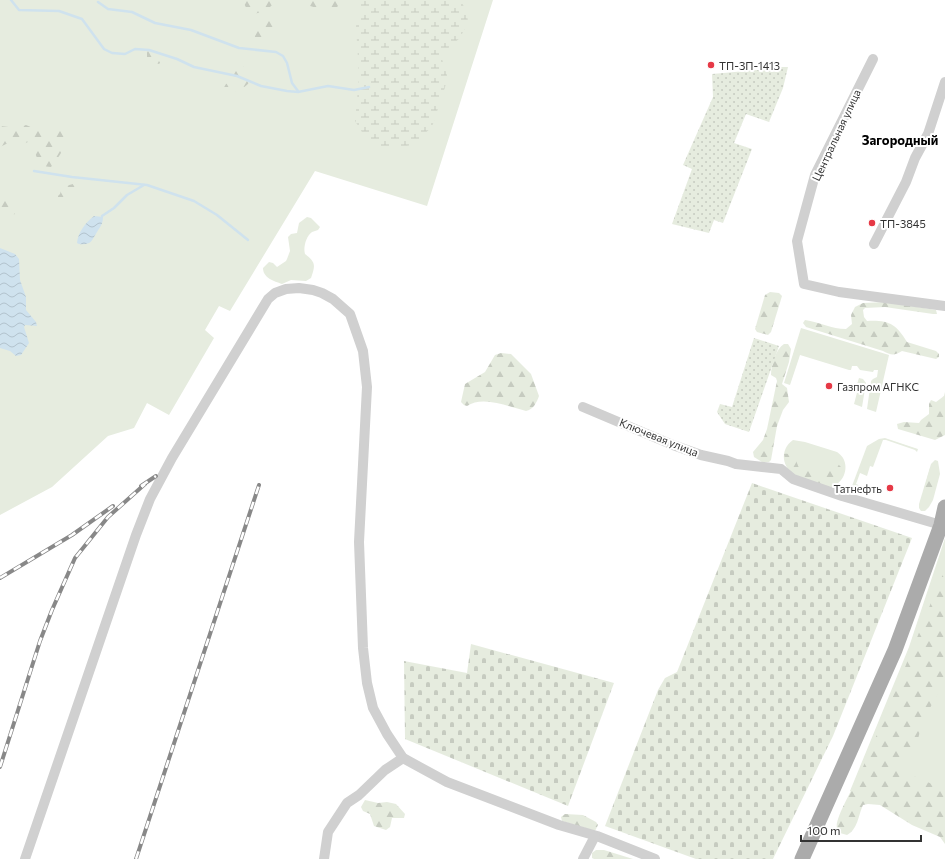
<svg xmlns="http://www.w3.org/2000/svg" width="945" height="859" font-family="Commissioner,sans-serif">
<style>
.grass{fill:#e6ecdf}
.forest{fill:url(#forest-firs)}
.wetland{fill:url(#wetland-marsh)}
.cemetery{fill:url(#cemetery-stones)}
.garden{fill:url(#garden-dots)}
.water{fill:url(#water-waves)}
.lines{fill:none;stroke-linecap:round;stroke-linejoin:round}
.stream{stroke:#cfe2ee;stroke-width:2.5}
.minor{stroke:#d0d0d0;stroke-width:10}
.primary{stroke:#ababab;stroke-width:15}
.rail-casing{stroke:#888;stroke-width:4}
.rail{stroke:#fff;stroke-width:2.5;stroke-dasharray:8;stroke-linecap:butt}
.poi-dot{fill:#e63946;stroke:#fff;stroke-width:1.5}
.labels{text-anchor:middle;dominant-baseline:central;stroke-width:4;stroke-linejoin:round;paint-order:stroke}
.poi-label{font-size:11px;fill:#333;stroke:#fff;text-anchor:start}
.street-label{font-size:11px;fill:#333;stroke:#fff}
.quarter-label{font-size:13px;font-weight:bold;fill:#000;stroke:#fff}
</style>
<defs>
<pattern id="forest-firs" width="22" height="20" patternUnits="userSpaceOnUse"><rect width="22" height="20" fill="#e6ecdf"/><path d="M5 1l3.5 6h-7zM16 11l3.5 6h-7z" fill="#c6cbc0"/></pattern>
<pattern id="wetland-marsh" width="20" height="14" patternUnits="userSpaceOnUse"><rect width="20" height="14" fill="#e6ecdf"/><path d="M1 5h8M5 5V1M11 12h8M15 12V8" fill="none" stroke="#c6cbc0"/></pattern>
<pattern id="cemetery-stones" width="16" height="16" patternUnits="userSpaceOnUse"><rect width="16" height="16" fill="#e6ecdf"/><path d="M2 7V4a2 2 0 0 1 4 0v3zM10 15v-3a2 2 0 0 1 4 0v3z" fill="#c6cbc0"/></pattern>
<pattern id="garden-dots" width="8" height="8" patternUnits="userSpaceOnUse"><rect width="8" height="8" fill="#e6ecdf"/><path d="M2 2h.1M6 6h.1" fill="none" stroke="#c6cbc0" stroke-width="1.8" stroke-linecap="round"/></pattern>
<pattern id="water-waves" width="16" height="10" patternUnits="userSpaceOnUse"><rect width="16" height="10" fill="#cfe2ee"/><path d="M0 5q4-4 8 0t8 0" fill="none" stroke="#b2c2cd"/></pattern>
</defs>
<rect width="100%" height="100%" fill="#fff"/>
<g class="grass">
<polygon points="0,0 493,0 427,206 315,171 230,311 219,306 205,330 214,338 169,415 147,403 134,428 108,436 52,487 0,515"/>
<path d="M 307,217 L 311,218 L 320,227 L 318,230 C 316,231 314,231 312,232 C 306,236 303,248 305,254 C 315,262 316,264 311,278 L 306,281 L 291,280 L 282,284 C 274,281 263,278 263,268 L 269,262 L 273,263 L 277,267 L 286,261 L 287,259 L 290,251 L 288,237 L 291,234 L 297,233 L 299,223 Z"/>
<polygon points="801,328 889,355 876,412 867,409 871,381 873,379 877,377 878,370 874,370 873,372 860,370 857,366 852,366 851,370 849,370 800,355 790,385 784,383"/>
<polygon points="859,378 863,379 866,383 862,407 854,404 859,385 857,384"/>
<path d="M 885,438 L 918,449 L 917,452 L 915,450 L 886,440 L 883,440 L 873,467 L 870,466 L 867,476 L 860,473 L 856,484 L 863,487 C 861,493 858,495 852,491 L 852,486 L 867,446 L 879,439 Z"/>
<path d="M 793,440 L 805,442 L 837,452 C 840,454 843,457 844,460 C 849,472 841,485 829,488 C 819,484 806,482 796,476 C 782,468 779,450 793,440 Z"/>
<polygon points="935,460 938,461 940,474 933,500 929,507 925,511 921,511 919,508 919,504 931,464"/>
<polygon points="945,538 945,832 850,791 909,647"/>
</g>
<g class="forest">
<polygon points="242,0 277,0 276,2 265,11 254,14 248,11"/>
<polygon points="305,0 342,0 333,13 307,5"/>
<path d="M 273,16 L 276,20 C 276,24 275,26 273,30 C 268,39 267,47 255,49 L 253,44 L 257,27 L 268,17 Z"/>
<path d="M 159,47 C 165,54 165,58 159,64 L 147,60 L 147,48 Z"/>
<path d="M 236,62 C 240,63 241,64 244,67 C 246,69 250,70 251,74 C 254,86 234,93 226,93 L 223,89 L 226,84 L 234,80 L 235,77 L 231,67 L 233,63 Z"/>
<path d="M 26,125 L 47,134 C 52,129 56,126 63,129 C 70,144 60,155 51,167 C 38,167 36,156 33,145 L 28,142 L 23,144 L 21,148 L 18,151 L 14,148 L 12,144 L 6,144 L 0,147 L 0,126 L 17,128 Z"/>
<path d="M 73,184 L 75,186 C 75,192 68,202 61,204 L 58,202 L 58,196 L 60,194 L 62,187 Z"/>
<path d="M 0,198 C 8,200 12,206 15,214 C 9,217 5,214 0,211 Z"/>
<polygon points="770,292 779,293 782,296 771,332 768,335 757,332 755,329 765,295"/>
<path d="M 886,302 L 936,310 L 937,314 L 933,314 L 885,307 L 865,308 L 863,310 L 864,317 L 867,321 C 889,320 896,324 907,342 L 936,351 L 939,354 L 939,357 L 936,359 L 902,351 C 894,356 891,355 883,351 L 806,327 L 803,323 L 805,320 C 819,322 832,329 846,329 L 852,324 L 851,315 L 855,307 L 863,303 Z"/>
<path d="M 784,344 L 788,344 L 791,349 L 789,362 L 782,384 L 787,388 L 789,402 L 783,410 L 777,426 L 771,460 L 769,462 L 762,462 L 754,457 L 753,452 L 763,440 L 767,429 L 777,381 L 776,378 L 771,375 C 771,365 776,349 784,344 Z"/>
<path d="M 501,353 L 511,354 L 531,374 L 539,396 C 537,402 533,410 526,411 C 509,407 483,395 467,406 L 464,405 L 461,402 L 465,384 L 485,372 L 495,355 Z"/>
<polygon points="945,392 945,435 935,440 898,429 897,424 904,422 919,423 921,420 929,414 929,404 931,400 936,402 944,396"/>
<path d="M 784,454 C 795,452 796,461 799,468 L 810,470 L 817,475 L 824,475 C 829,470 829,463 837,463 L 842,468 C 843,475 841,481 835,485 L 827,486 L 796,475 L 788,467 L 785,459 Z"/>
<path d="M 930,468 L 934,469 C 938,477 935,485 932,493 L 927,495 L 924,494 L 924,489 Z"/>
<path d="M 945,571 L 945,680 L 922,723 L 917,743 L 910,754 L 895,762 L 894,765 L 897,769 L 932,784 L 945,788 L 945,844 L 940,837 L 912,825 L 880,805 L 868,804 L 863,805 C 858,816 858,829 847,835 L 840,833 C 839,833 837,829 837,828 C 834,820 854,786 859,776 C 888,711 914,645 940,580 Z"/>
<polygon points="365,800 378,803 387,802 396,804 405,814 404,818 392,818 390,827 386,830 374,826 370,814 363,811 361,807"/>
<polygon points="565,814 583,815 596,822 598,825 595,831 562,821 561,817"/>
<polygon points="596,850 604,850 633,859 594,859 592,858 592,853"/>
</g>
<polygon class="wetland" points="362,0 461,0 467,14 468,22 460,38 446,50 442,59 447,75 446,84 432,127 412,145 396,148 379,147 365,137 355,121 359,77 356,26"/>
<g class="cemetery">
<polygon points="752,483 912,538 833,736 773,859 696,859 605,826 658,690 665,678 677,672"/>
<polygon points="471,644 614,683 568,806 405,739 404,661 467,673"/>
</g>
<g class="garden">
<polygon points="773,67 788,67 783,88 769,122 746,114 734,143 752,149 723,223 714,220 709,233 672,224 692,169 683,165 713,97 712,74 757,70 772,71"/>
<polygon points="754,338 779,346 749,432 725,424 717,412 720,404 732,407"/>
</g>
<g class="water">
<path d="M 94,216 L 103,217 C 103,224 100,227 97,232 C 91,242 91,245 79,244 L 77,243 C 78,232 86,222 94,216 Z"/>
<polygon points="0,248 15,254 19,259 20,280 26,297 26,310 36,322 37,326 25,325 24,327 29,343 21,355 16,356 10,351 0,348"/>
</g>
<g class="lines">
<g class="stream">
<polyline points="11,0 19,10 59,11 82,19 104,49 112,53 125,54 135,49 149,50 177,59 194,67 237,76 261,86 287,91 298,92 328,86 354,90 369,87"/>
<polyline points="98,2 108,9 132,12 155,23 191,30 239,48 276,52 283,56 287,63 292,83 298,91"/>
<polyline points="34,171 72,177 147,185 194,201 217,215 248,240"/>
<polyline points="102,216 114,208 127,195 144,185"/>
</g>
<g class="minor">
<polyline points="873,59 815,175 797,241 804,284 839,292 945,306"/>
<polyline points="874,244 906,182 915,158 928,134 945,82"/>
<polyline points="583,407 673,445 701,455 728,461 736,464 781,469 793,479 842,496 941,525"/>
<polyline points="25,859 136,535 150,499 172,458 268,299 275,293 286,289 299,288 313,290 322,293 333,299 350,314 363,351 367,387 359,542 363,648 367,683 373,708 387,734 403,758 447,782 559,825 597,836 655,859"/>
<polyline points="324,859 328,832 347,803 359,795 385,770 403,758"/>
<polyline points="583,859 595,836"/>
</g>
<polyline class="primary" points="802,859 895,650 941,525 945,507"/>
<defs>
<g id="rail">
<polyline points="141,486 156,476"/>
<polyline points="0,578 72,535 113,506"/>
<polyline points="0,767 40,641 52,610 75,558 108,517 145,484"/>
<polyline points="136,859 259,485"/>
</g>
</defs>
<use href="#rail" class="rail-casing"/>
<use href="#rail" class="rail"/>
</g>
<g class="poi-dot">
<circle cx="711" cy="65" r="4"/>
<circle cx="872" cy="223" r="4"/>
<circle cx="829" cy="386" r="4"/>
<circle cx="890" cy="488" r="4"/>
</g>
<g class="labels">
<g class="poi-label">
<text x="719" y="65">ТП-ЗП-1413</text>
<text x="880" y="223">ТП-3845</text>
<text x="837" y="386">Газпром АГНКС</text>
<text x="882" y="488" text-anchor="end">Татнефть</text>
</g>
<g class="street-label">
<text transform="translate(836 135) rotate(-65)">Центральная улица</text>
<text transform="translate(659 437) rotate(22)">Ключевая улица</text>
</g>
<g class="quarter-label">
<text x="900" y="140">Загородный</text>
</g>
</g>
<path d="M801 835v6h120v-6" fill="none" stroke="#333333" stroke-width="2"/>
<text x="807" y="835" font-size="12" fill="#333333" stroke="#ffffff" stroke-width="3" paint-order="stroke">100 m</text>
</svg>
